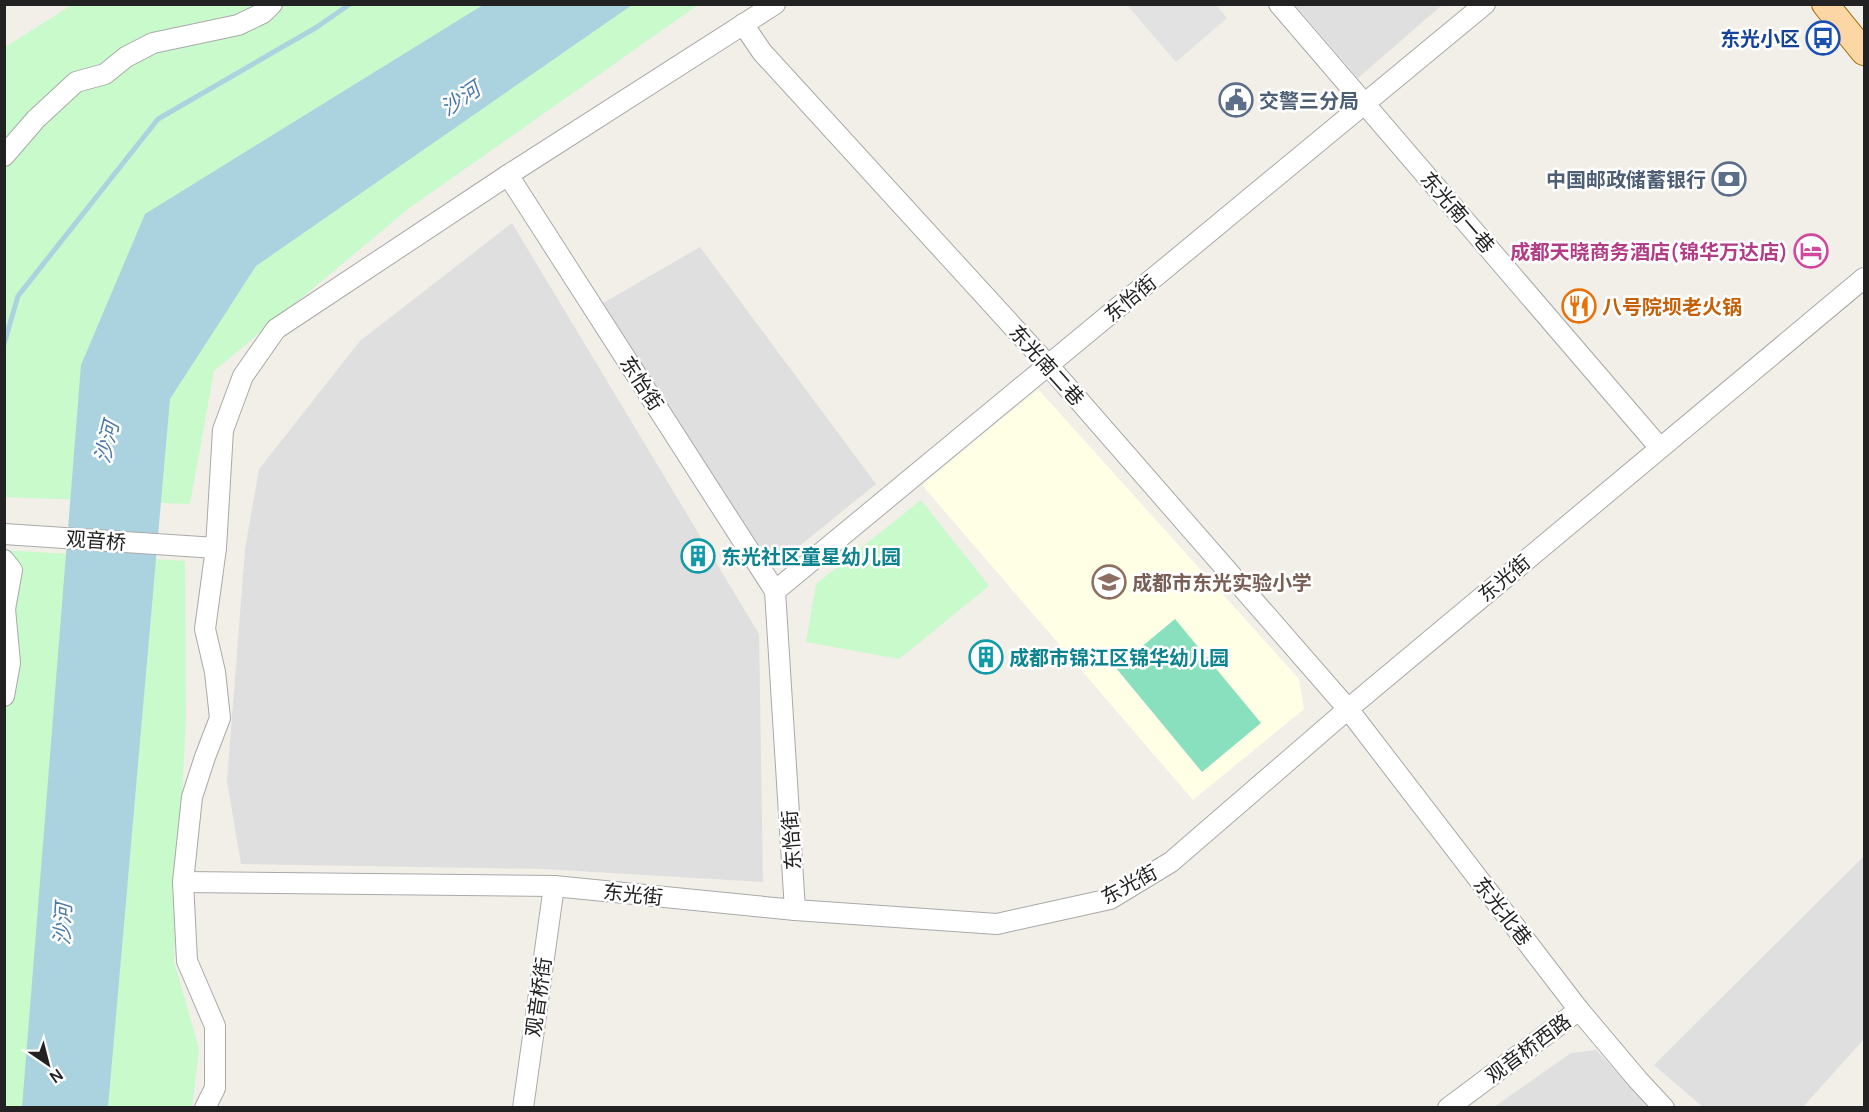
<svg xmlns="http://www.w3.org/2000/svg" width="1869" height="1112" font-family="Manrope,'Noto Sans SC',sans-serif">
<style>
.residential{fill:#e0dfdf}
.education{fill:#ffffe5}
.park{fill:#c8facc}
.pitch{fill:#88e0be}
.parking{fill:#e2e2e2}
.water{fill:#aad3df}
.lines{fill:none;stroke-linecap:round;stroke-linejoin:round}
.stream{stroke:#aad3df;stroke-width:5}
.minor-casing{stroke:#a9a9a9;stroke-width:22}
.major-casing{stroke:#a06b00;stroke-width:28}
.minor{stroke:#fff;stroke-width:20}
.major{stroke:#fcd6a4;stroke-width:26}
.labels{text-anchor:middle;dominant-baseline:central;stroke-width:5;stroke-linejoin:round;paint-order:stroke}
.transit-label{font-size:20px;font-weight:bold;fill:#164399;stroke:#fff;text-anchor:end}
.service-label{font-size:20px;font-weight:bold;fill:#4e5e75;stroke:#fff;text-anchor:start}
.street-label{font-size:20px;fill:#222;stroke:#fff}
.hotel-label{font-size:20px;font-weight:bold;fill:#b23c85;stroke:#fff;text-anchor:end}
.food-label{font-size:20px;font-weight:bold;fill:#c56008;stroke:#fff;text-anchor:start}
.culture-label{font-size:20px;font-weight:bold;fill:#0d838f;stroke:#fff;text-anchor:start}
.education-label{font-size:20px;font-weight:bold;fill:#785e54;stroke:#fff;text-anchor:start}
.water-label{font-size:21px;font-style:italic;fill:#4a7aab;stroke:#fff}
</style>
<rect width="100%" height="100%" fill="#f2efe9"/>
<g class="residential">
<polygon points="1295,5 1442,5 1358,78"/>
<polygon points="512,223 759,634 763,882 544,869 241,864 227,781 245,549 259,469 360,341"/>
<polygon points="700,247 876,484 771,569 598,306"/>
<polygon points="1864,856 1864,1039 1803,1107 1703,1107 1654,1065"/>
<polygon points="1596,1050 1650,1107 1494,1107 1571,1053"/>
</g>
<polygon class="education" points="1038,389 1299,679 1304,709 1193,800 922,485"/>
<g class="park">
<polygon points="72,5 698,5 408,209 214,371 190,504 5,497 5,47"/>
<polygon points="921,500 989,586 899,659 806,642 816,584"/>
<polygon points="4,550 185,561 186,718 174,961 199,1049 192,1107 5,1107"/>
</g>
<polygon class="pitch" points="1175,619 1261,723 1202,772 1116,668"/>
<polygon class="parking" points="1127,5 1216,5 1227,18 1176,62"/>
<polygon class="water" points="483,5 632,5 256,266 170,399 108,1107 22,1108 81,365 145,214"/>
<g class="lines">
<polyline class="stream" points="4,344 18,296 158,119 317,27 350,4"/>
<defs>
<g id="minor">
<polyline points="1279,4 1660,448"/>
<polyline points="743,24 762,52 1048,365 1348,709 1579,1010 1638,1080 1664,1108"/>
<polyline points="4,156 36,119 76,82 105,74 126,57 153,43 238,25 263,13 272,4"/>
<polyline points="508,175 775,591 795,910"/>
<polyline points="4,534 216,548"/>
<polyline points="4,560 12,570 5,609 10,663 4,696"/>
<polyline points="775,591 1485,4"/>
<polyline points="183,882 554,886 795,910 997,924 1110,899 1171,862 1348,709 1864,278"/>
<polyline points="205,1108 215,1088 215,1026 187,961 183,882 192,797 205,757 220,718 215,672 205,629 216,548 223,430 243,376 276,329 508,175 775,4"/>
<polyline points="523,1108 554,886"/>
<polyline points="1448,1108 1579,1010"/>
</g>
<polyline id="major" points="1825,4 1864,52"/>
</defs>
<use href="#minor" class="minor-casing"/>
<use href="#major" class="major-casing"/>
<use href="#minor" class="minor"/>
<use href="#major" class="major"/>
</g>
<defs>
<symbol id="bus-ring" viewBox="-11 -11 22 22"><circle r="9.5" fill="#fff" stroke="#1a4fb4" stroke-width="1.5"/><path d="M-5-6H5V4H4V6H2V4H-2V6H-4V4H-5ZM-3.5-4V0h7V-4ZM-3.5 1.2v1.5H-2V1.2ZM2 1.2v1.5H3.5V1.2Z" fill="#1a4fb4"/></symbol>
<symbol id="civic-ring" viewBox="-11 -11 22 22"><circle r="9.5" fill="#fff" stroke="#5c6f8a" stroke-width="1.5"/><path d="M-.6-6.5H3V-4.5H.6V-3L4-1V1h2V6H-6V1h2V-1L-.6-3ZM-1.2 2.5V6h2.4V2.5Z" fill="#5c6f8a"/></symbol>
<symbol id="bank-ring" viewBox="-11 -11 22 22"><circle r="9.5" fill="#fff" stroke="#5c6f8a" stroke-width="1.5"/><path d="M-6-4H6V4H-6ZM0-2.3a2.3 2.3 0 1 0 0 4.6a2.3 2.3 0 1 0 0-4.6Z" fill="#5c6f8a"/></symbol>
<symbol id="hotel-ring" viewBox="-11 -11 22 22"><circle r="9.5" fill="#fff" stroke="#d1479c" stroke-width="1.5"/><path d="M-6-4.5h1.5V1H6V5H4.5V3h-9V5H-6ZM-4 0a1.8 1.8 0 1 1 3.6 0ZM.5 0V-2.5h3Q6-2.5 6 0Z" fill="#d1479c"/></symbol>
<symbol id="restaurant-ring" viewBox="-11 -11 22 22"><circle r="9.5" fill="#fff" stroke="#e8710a" stroke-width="1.5"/><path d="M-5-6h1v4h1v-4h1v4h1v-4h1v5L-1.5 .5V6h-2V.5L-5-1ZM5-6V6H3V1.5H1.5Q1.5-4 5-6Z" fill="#e8710a"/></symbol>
<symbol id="building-ring" viewBox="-11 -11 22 22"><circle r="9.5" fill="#fff" stroke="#0f9aa8" stroke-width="1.5"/><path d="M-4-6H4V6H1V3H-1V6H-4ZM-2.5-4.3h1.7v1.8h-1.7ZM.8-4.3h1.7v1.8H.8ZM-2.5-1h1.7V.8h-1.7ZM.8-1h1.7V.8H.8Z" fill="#0f9aa8"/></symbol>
<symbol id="school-ring" viewBox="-11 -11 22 22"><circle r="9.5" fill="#fff" stroke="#8d6e63" stroke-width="1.5"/><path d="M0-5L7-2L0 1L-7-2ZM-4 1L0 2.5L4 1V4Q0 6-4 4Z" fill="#8d6e63"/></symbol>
</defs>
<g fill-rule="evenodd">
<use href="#bus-ring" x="1804" y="19" width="38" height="38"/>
<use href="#civic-ring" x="1217" y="81" width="38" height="38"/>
<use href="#bank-ring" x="1710" y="160" width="38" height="38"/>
<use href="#hotel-ring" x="1792" y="232" width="38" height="38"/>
<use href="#restaurant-ring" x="1560" y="287" width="38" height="38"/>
<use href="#building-ring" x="679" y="537" width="38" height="38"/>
<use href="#school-ring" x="1090" y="563" width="38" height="38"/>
<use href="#building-ring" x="967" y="638" width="38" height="38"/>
</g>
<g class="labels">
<g class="transit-label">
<text x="1800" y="38">东光小区</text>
</g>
<g class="service-label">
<text x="1259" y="100">交警三分局</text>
<text x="1706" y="179" text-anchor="end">中国邮政储蓄银行</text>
</g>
<g class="street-label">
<text transform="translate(1458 212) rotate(49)">东光南一巷</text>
<text transform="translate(1130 298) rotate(-39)">东怡街</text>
<text transform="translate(1047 365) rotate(48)">东光南二巷</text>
<text transform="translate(642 383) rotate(57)">东怡街</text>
<text transform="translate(96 540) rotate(4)">观音桥</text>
<text transform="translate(1504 578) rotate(-40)">东光街</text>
<text transform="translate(791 840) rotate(-94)">东怡街</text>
<text transform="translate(1129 884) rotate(-28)">东光街</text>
<text transform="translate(633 894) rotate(6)">东光街</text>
<text transform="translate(1503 911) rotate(52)">东光北巷</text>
<text transform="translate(538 997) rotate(-82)">观音桥街</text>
<text transform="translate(1528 1048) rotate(-37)">观音桥西路</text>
</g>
<g class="hotel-label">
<text x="1788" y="251">成都天晓商务酒店(锦华万达店)</text>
</g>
<g class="food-label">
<text x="1602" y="306">八号院坝老火锅</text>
</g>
<g class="culture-label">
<text x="721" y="556">东光社区童星幼儿园</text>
<text x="1009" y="657">成都市锦江区锦华幼儿园</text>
</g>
<g class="education-label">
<text x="1132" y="582">成都市东光实验小学</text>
</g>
<g class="water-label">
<text transform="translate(460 98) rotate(-34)">沙河</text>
<text transform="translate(106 442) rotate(-76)">沙河</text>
<text transform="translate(62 924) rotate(-87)">沙河</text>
</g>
</g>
<rect width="1869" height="1112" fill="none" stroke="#222222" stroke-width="12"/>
<g transform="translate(48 1064) rotate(145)" stroke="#ffffff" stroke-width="4.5" paint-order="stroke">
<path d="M0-4.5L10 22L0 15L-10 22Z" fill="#222222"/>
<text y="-9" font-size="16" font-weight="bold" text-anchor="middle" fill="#222222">N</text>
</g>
</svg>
